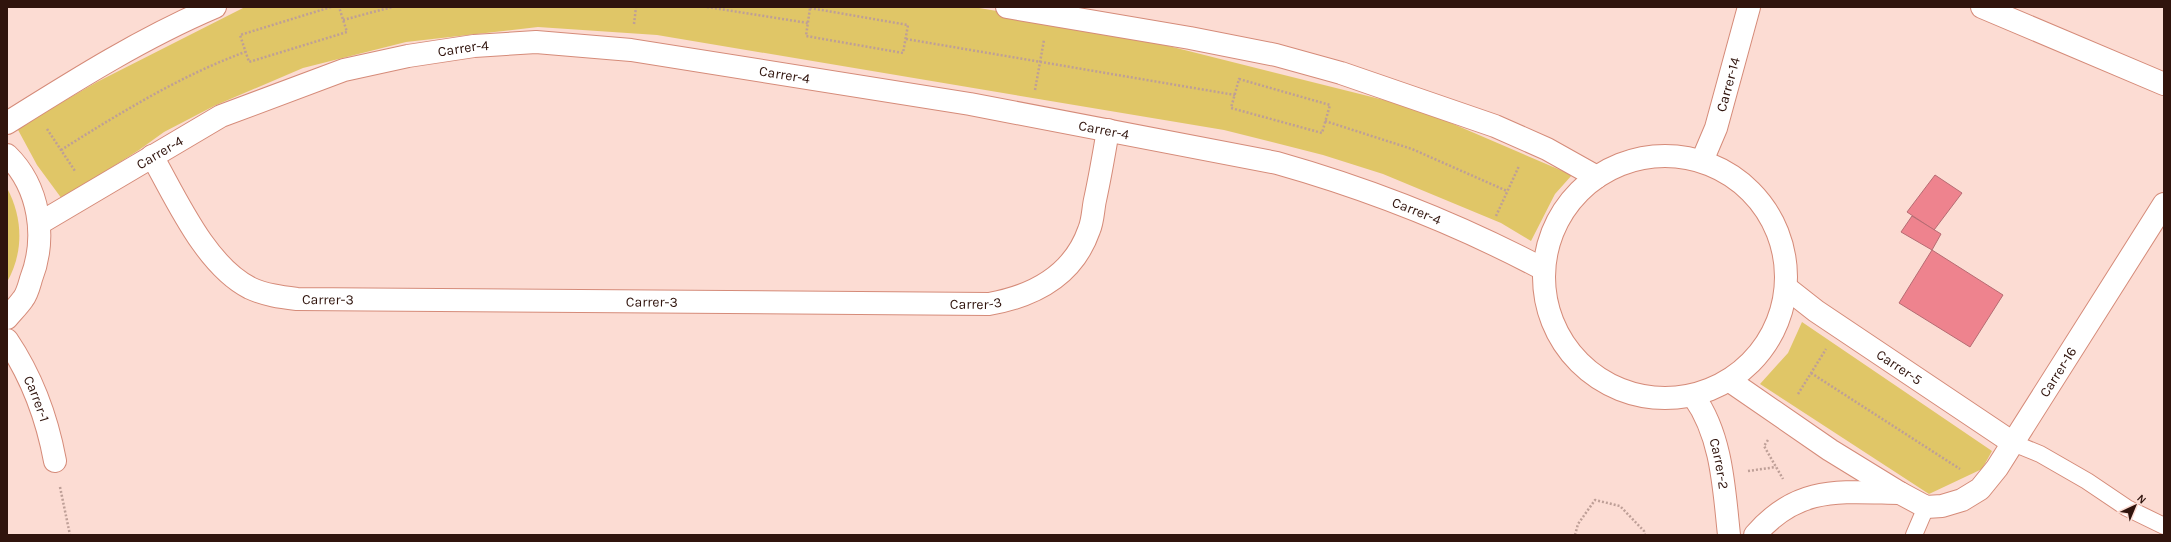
<svg xmlns="http://www.w3.org/2000/svg" width="2171" height="542" font-family="Karla,sans-serif">
<style>
.green{fill:#e0c667}
.building{fill:#ee838e;stroke:#b66b72}
.lines{fill:none;stroke-linecap:round;stroke-linejoin:round}
.lane-casing{stroke:#d58b79;stroke-width:18}
.street-casing{stroke:#d58b79;stroke-width:24}
.path{stroke:#be9f97;stroke-width:2.5;stroke-dasharray:2 2;stroke-linecap:butt}
.lane{stroke:#fff;stroke-width:16}
.street{stroke:#fff;stroke-width:22}
.labels{text-anchor:middle;dominant-baseline:central;stroke-width:4;stroke-linejoin:round;paint-order:stroke}
.street-label{font-size:14px;fill:#30140d;stroke:#fcdcd3}
</style>
<rect width="100%" height="100%" fill="#fcdcd3"/>
<g class="green">
<polygon points="245,7 973,7 1097,28 1416,108 1572,175 1555,194 1531,241 1501,223 1383,174 1323,155 1224,130 657,35 538,27 406,42 303,68 214,106 164,132 139,150 62,199 37,165 17,128 97,82"/>
<path d="M 7,188 C 23,218 24,252 7,282 Z"/>
<polygon points="1802,322 1992,451 1982,469 1929,494 1760,384 1788,353"/>
</g>
<g class="building">
<polygon points="1935,175 1962,193 1934,230 1907,212"/>
<polygon points="1912,216 1941,234 1932,250 1901,232"/>
<polygon points="1932,250 2003,295 1970,347 1899,303"/>
</g>
<g class="lines">
<defs>
<g id="lane">
<polyline points="2013,443 2040,454 2087,481 2127,508 2164,526"/>
<polyline points="1914,535 1926,507"/>
</g>
<g id="street">
<polyline points="1007,7 1190,38 1276,55 1341,73 1495,126 1547,149 1597,177"/>
<polyline points="1982,7 2164,84"/>
<path d="M 7,123 C 74,81 142,38 215,7"/>
<path d="M 7,155 C 40,187 47,238 31,279 C 29,286 27,294 23,299 C 18,306 12,312 7,318"/>
<circle cx="1665" cy="277" r="121"/>
<path id="s1" d="M 152,156 C 176,198 205,265 250,288 C 265,295 281,297 297,299 L 989,304 C 1034,296 1073,276 1089,230 C 1093,221 1093,209 1095,200 C 1100,177 1104,154 1108,130"/>
<path id="s2" d="M 1702,161 L 1716,128 L 1749,7"/>
<path id="s3" d="M 40,223 L 221,116 L 344,70 L 408,56 L 474,46 L 536,42 L 631,50 L 970,104 L 1277,163 C 1369,189 1458,224 1543,269"/>
<path id="s4" d="M 1788,289 L 1816,311 L 2013,443"/>
<path id="s5" d="M 7,340 C 32,377 47,418 55,461"/>
<path id="s6" d="M 1730,381 L 1830,450 L 1900,493 L 1926,507 L 1942,506 L 1962,500 L 1980,489 L 1997,468 L 2164,204"/>
<path id="s7" d="M 1694,397 C 1722,436 1724,489 1729,535"/>
<path d="M 1755,535 C 1798,485 1840,492 1900,493"/>
</g>
</defs>
<use href="#lane" class="lane-casing"/>
<use href="#street" class="street-casing"/>
<g class="path">
<polyline points="331,7 240,35 249,62 347,32 339,7"/>
<polyline points="707,7 808,23"/>
<polygon points="810,8 908,25 903,53 806,36"/>
<polyline points="343,20 392,7"/>
<polyline points="634,24 636,7"/>
<polyline points="906,39 1235,95"/>
<polygon points="1239,79 1330,105 1322,133 1231,108"/>
<polyline points="1035,90 1044,40"/>
<polyline points="1325,121 1412,149 1507,191"/>
<polyline points="47,129 75,171"/>
<path d="M 61,150 C 120,113 180,76 245,52"/>
<polyline points="1496,216 1519,166"/>
<polyline points="1811,373 1960,469"/>
<polyline points="1798,394 1826,349"/>
<polyline points="1768,440 1764,446 1783,479"/>
<polyline points="1748,471 1776,467"/>
<polyline points="60,487 70,535"/>
<polyline points="1575,535 1578,524 1595,500 1620,506 1644,531 1645,535"/>
</g>
<use href="#lane" class="lane"/>
<use href="#street" class="street"/>
</g>
<g class="labels">
<g class="street-label">
<text stroke="none"><textPath href="#s3" startOffset="463">Carrer-4</textPath></text>
<text stroke="none"><textPath href="#s3" startOffset="787">Carrer-4</textPath></text>
<text stroke="none"><textPath href="#s2" startOffset="81">Carrer-14</textPath></text>
<text stroke="none"><textPath href="#s3" startOffset="1111">Carrer-4</textPath></text>
<text stroke="none"><textPath href="#s3" startOffset="139">Carrer-4</textPath></text>
<text stroke="none"><textPath href="#s3" startOffset="1435">Carrer-4</textPath></text>
<text stroke="none"><textPath href="#s1" startOffset="246">Carrer-3</textPath></text>
<text stroke="none"><textPath href="#s1" startOffset="570">Carrer-3</textPath></text>
<text stroke="none"><textPath href="#s1" startOffset="894">Carrer-3</textPath></text>
<text stroke="none"><textPath href="#s4" startOffset="136">Carrer-5</textPath></text>
<text stroke="none"><textPath href="#s6" startOffset="432">Carrer-16</textPath></text>
<text stroke="none"><textPath href="#s5" startOffset="66">Carrer-1</textPath></text>
<text stroke="none"><textPath href="#s7" startOffset="72">Carrer-2</textPath></text>
</g>
</g>
<rect width="2171" height="542" fill="none" stroke="#30140d" stroke-width="16"/>
<g transform="translate(2135 506) rotate(44)" stroke="#fcdcd3" stroke-width="3" paint-order="stroke">
<path d="M0-3L7 15L0 10L-7 15Z" fill="#30140d"/>
<text y="-6" font-size="11" font-weight="bold" text-anchor="middle" fill="#30140d">N</text>
</g>
</svg>
